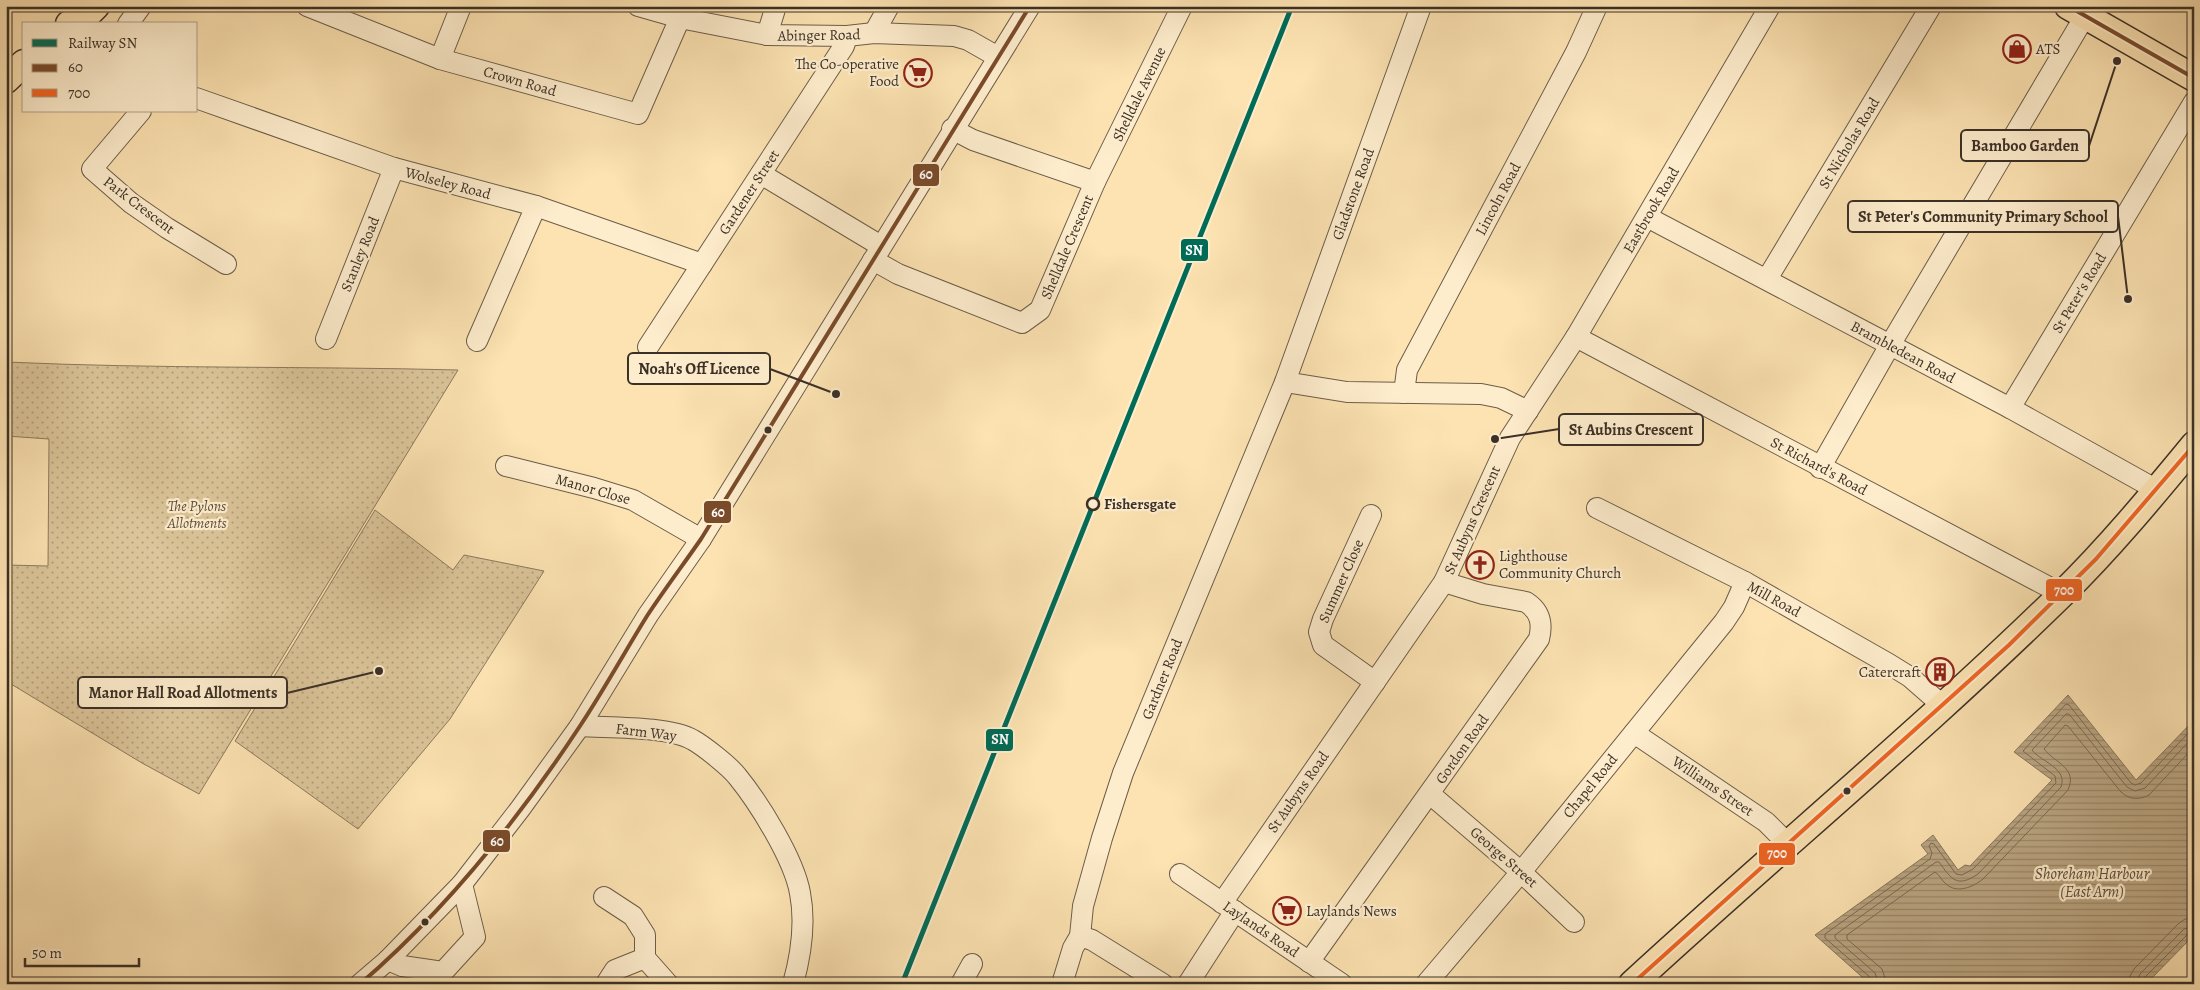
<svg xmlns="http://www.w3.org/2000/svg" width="2200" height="990" font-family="Alegreya,serif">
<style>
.garden{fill:url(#garden-dots);stroke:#8c7a60}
.water{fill:url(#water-rules);stroke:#88775e}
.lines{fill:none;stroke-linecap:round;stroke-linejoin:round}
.shore{stroke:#7b6b55;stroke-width:1}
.minor-casing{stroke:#6c5d4a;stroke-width:22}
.major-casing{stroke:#3b3027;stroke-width:29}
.minor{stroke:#feedcd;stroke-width:20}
.major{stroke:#fde3b2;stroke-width:26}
.bus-1-casing{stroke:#feedcd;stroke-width:8}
.bus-2-casing{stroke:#feedcd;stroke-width:8}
.bus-1{stroke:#7a4b2a;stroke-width:4}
.bus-2{stroke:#f26522;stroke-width:4}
.rail-1-casing{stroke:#feedcd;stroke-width:9}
.rail-1{stroke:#006b56;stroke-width:5}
.bus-dot{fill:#3b3027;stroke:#feedcd;stroke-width:2}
.stop-dot{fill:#feedcd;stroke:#3b3027;stroke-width:2.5}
.labels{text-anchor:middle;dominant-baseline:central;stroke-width:4.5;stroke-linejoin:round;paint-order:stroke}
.street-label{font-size:15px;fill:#3b3027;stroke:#feedcd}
.poi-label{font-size:15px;fill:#3b3027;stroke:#feedcd;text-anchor:start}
.stop-label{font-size:15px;font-weight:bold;fill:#3b3027;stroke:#feedcd;text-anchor:start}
.park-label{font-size:15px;font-style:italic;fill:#5b4e3e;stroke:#feedcd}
.water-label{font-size:16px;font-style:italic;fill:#5b4e3e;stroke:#feedcd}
.leader{fill:none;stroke:#3b3027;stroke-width:2}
.callout-dot{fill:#3b3027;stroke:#feedcd;stroke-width:2}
.callout{fill:#feedcd;stroke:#3b3027;stroke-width:2}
.callout-label{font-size:16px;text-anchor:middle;font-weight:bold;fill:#3b3027}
.line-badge{stroke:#feedcd;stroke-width:2}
.badge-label{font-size:14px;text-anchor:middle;font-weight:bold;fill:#fff}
</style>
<defs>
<pattern id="garden-dots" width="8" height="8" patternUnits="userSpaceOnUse" patternTransform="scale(1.25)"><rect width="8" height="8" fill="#dcc59a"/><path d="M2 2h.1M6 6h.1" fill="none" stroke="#b4a07e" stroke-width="1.8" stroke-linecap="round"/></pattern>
<pattern id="water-rules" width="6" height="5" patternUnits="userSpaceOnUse" patternTransform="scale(1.25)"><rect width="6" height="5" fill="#bba683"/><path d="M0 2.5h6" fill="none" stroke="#99886b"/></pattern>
</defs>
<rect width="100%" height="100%" fill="#fde3b2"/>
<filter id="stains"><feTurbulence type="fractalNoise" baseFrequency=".004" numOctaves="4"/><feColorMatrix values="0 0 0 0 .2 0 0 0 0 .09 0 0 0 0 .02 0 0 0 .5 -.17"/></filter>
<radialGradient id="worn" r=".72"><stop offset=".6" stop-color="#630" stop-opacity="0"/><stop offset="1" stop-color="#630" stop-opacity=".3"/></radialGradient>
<g class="garden">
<path d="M 6,362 C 157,369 307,366 458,370 L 199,794 L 142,763 L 6,681 L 6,565 L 48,566 L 49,439 L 6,436 Z"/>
<polygon points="375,510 453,570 464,555 544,571 450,719 358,829 235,741"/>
</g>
<polygon class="water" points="2068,695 2136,780 2194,720 2194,935 2146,984 1870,984 1815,935 1928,854 1921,845 1933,835 1958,870 1965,865 1970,866 2052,780 2014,752"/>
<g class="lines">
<g class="shore">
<polyline points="1873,984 1871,978 1825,938 1825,934 1930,859 1932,853 1929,846 1931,843 1934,844 1956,874 1962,875 1973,869 2056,783 2055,776 2023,751 2066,704 2069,705 2131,783 2135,785 2141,783 2194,727"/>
<path d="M 1879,984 L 1875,973 L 1835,938 L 1835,935 L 1936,862 L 1939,862 C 1952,880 1957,888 1978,874 L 2061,787 C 2068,768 2041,762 2032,750 L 2066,714 L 2069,714 L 2127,787 L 2135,791 L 2145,788 L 2194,736"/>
<path d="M 1887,984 L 1882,969 L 1847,939 L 1847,935 L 1935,872 C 1940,875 1941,880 1946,884 C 1957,894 1973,887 1983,879 L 2068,790 C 2078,768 2055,763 2044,749 L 2065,725 L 2068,726 L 2121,792 C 2130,800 2139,800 2149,795 L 2194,747"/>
<polyline points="2129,984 2130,976 2134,969 2178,924 2185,919 2194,918"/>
<polyline points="2136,984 2140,974 2184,929 2194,926"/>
<polyline points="2143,984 2144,978 2188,934 2194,932"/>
</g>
<defs>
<g id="minor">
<polyline points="307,6 440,59 638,114 680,18"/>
<polyline points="638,6 680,18 767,35 847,36 874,33 954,36 968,40 998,57"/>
<polyline points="128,24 141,6"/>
<polyline points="874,33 889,6"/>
<polyline points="767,35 776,6"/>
<polyline points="440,59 461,6"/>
<polyline points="196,98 394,168 536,206 702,264"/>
<polyline points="141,111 92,169 131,203 167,228 226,264"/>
<polyline points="761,174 881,246"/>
<polyline points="1095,182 1182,6"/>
<polyline points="1647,217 2010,408 2157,490"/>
<polyline points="873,260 898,274 1022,323 1040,310 1095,182 973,140 952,129"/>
<polyline points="1767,279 1931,6"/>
<polyline points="1576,337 2062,594"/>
<polyline points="326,339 394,168"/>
<polyline points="477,341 536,206"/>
<polyline points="648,347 844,46 847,36"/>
<polyline points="1285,382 1347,392 1481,394 1501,398 1528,411"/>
<polyline points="1404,393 1407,370 1576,52 1597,6"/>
<polyline points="2010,408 2194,102"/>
<polyline points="506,466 594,488 633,500 701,539"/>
<polyline points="1820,468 1890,345 2085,16"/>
<polyline points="1597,508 1745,582 1889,664 1910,677 1942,705"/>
<polyline points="1371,515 1323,619 1319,632 1323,645 1375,682"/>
<path d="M 580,726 C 609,728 669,726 693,740 C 704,746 730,767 737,776 C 759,803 794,859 800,893 C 806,924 801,955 793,984"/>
<polyline points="1634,733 1766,822 1788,844"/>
<polyline points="1430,794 1521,872 1574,922"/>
<polyline points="1180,874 1342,984"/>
<polyline points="604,897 633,916 645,935 645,958"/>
<polyline points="1222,903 1444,582 1510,438 1576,337 1770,6"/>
<polyline points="1080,936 1092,940 1163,984"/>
<polyline points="388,960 402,966 443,972 475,937 462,884"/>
<path d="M 1309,962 L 1539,639 C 1543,623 1540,611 1526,602 L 1483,594 L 1444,582"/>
<polyline points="360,984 388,960 462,884 520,809 580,726 648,615 701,539 1030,6"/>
<polyline points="606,984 615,970 645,958 668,984"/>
<polyline points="961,984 972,964"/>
<polyline points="1062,984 1073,948 1080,936 1083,906 1102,838 1123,773 1285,382 1421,6"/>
<polyline points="1188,984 1235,911"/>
<polyline points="1426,984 1521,872 1724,622 1734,607 1745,582"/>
</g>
<g id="major">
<polyline points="2068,6 2194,78"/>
<polyline points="69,24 86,16 96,6"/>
<polyline points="6,80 24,63"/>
<path d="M 1632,984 C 1774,853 1923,730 2061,595 C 2109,548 2152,496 2194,445"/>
</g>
</defs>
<use href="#minor" class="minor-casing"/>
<use href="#major" class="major-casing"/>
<use href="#minor" class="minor"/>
<use href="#major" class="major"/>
<defs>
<g id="bus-1">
<polyline points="2068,6 2194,78"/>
<path d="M 360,984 C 446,910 518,820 580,726 C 604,690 624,653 647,616 C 664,590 683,565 701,539 L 1030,6"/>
</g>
<polyline id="bus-2" points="1632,984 2009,645 2096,559 2194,445"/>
</defs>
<use href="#bus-1" class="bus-1-casing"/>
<use href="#bus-2" class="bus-2-casing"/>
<use href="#bus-1" class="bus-1"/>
<use href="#bus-2" class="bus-2"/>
<defs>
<polyline id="rail-1" points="902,984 1292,6"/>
</defs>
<use href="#rail-1" class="rail-1-casing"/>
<use href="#rail-1" class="rail-1"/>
</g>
<defs>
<symbol id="shop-ring" viewBox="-11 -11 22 22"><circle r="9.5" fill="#feedcd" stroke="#8f2418" stroke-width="1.5"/><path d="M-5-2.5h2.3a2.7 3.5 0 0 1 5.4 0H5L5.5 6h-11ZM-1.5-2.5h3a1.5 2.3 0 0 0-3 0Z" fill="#8f2418"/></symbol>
<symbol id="supermarket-ring" viewBox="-11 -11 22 22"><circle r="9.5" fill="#feedcd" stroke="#8f2418" stroke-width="1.5"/><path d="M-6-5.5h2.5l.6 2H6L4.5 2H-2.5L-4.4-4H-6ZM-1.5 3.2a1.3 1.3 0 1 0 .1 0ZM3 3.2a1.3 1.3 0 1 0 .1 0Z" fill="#8f2418"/></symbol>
<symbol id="church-ring" viewBox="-11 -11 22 22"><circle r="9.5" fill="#feedcd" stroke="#8f2418" stroke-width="1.5"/><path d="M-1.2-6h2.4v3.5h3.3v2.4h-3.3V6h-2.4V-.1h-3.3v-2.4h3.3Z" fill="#8f2418"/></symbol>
<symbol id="building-ring" viewBox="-11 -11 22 22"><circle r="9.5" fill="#feedcd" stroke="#8f2418" stroke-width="1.5"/><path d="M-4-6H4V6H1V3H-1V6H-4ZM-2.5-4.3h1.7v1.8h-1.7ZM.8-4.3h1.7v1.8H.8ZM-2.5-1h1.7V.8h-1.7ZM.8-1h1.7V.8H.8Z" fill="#8f2418"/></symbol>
</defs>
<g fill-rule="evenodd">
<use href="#shop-ring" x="2001" y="33" width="32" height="32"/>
<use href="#supermarket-ring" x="902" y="57" width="32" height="32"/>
<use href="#church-ring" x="1464" y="549" width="32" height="32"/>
<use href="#building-ring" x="1924" y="656" width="32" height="32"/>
<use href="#supermarket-ring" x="1271" y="895" width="32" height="32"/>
</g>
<g class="bus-dot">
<circle cx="768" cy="430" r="4.5"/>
<circle cx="1847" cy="791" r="4.5"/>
<circle cx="425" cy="922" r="4.5"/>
</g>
<circle class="stop-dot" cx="1093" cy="504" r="6"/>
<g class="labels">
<g class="street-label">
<text transform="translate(819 35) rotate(-1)">Abinger Road</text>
<text transform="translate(520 81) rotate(16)">Crown Road</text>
<text transform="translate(1139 94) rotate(-64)">Shelldale Avenue</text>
<text transform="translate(1849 143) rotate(-59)">St Nicholas Road</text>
<text transform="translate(448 183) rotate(15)">Wolseley Road</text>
<text transform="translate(749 192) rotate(-57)">Gardener Street</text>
<text transform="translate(1353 194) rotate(-70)">Gladstone Road</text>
<text transform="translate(1498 199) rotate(-62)">Lincoln Road</text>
<text transform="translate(139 205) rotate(37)">Park Crescent</text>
<text transform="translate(1651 210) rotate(-60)">Eastbrook Road</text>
<text transform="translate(1067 247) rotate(-67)">Shelldale Crescent</text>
<text transform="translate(360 254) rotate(-68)">Stanley Road</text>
<text transform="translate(2079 293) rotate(-59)">St Peter's Road</text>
<text transform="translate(1903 352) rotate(28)">Brambledean Road</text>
<text transform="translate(1819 466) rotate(28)">St Richard's Road</text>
<text transform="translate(593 489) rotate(16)">Manor Close</text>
<text transform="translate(1472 520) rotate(-66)">St Aubyns Crescent</text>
<text transform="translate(1341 581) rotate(-66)">Summer Close</text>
<text transform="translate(1774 599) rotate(29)">Mill Road</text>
<text transform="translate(1162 679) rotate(-68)">Gardner Road</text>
<text transform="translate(646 732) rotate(7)">Farm Way</text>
<text transform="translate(1462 749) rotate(-55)">Gordon Road</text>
<text transform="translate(1590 786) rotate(-51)">Chapel Road</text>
<text transform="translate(1713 786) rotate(34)">Williams Street</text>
<text transform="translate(1298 792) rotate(-55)">St Aubyns Road</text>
<text transform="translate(1504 857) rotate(41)">George Street</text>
<text transform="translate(1261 929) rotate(34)">Laylands Road</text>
</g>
<g class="poi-label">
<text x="2036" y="49">ATS</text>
<text x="899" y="64" text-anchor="end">The Co-operative<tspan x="899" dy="17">Food</tspan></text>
<text x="1499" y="556">Lighthouse<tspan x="1499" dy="17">Community Church</tspan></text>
<text x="1921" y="672" text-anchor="end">Catercraft</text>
<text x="1306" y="911">Laylands News</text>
</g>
<g class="stop-label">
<text x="1104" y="504">Fishersgate</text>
</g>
<g class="park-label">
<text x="197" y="506">The Pylons<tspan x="197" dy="17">Allotments</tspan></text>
</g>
<g class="water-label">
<text x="2092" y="874">Shoreham Harbour<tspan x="2092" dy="18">(East Arm)</tspan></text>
</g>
</g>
<path class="leader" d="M2117 61L2089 146M2128 299L2118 216M836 394L770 369M1495 439L1559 429M379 671L287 693"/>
<g class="callout-dot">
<circle cx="2117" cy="61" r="5"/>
<circle cx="2128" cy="299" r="5"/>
<circle cx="836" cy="394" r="5"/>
<circle cx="1495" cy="439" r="5"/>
<circle cx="379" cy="671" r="5"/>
</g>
<g class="callout">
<rect x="1961" y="130" width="128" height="31" rx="5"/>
<rect x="1848" y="201" width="270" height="31" rx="5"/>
<rect x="628" y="353" width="142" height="31" rx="5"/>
<rect x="1559" y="414" width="144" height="31" rx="5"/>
<rect x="78" y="677" width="209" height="31" rx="5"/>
</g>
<g class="callout-label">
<text x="2025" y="151">Bamboo Garden</text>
<text x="1983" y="222">St Peter's Community Primary School</text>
<text x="699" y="374">Noah's Off Licence</text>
<text x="1631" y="435">St Aubins Crescent</text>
<text x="183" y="698">Manor Hall Road Allotments</text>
</g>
<g class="line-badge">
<rect x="912" y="163" width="28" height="24" rx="5" fill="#7a4b2a"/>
<rect x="1180" y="238" width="29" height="24" rx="5" fill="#006b56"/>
<rect x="703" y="500" width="29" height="24" rx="5" fill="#7a4b2a"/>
<rect x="2045" y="578" width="38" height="24" rx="5" fill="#f26522"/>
<rect x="985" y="728" width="29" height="24" rx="5" fill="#006b56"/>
<rect x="482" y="829" width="29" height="24" rx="5" fill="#7a4b2a"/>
<rect x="1758" y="842" width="38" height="24" rx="5" fill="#f26522"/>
</g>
<g class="badge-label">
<text x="926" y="179">60</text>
<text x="1194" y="255">SN</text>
<text x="718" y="517">60</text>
<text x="2064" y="595">700</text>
<text x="1000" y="744">SN</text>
<text x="497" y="846">60</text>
<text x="1777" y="858">700</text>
</g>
<rect width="2200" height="990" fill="none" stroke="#fde3b2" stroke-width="25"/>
<rect x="8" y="8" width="2185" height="975" fill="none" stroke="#3b3027" stroke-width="2.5"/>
<rect x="12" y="12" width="2175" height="965" fill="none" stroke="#3b3027"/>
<rect x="22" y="22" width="175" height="90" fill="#feedcd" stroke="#b0a18b"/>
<rect x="32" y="39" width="25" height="8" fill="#006b56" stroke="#b0a18b"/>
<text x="68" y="48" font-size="15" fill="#3b3027">Railway SN</text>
<rect x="32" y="64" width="25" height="8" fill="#7a4b2a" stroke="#b0a18b"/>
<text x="68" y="72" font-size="15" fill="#3b3027">60</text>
<rect x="32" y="89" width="25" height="8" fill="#f26522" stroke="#b0a18b"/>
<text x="68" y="98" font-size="15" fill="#3b3027">700</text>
<path d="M25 958v8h114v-8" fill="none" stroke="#3b3027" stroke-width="2.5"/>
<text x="32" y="958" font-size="15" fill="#3b3027" stroke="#feedcd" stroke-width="4" paint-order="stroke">50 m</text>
<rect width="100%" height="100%" filter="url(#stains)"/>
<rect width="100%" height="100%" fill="url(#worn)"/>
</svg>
